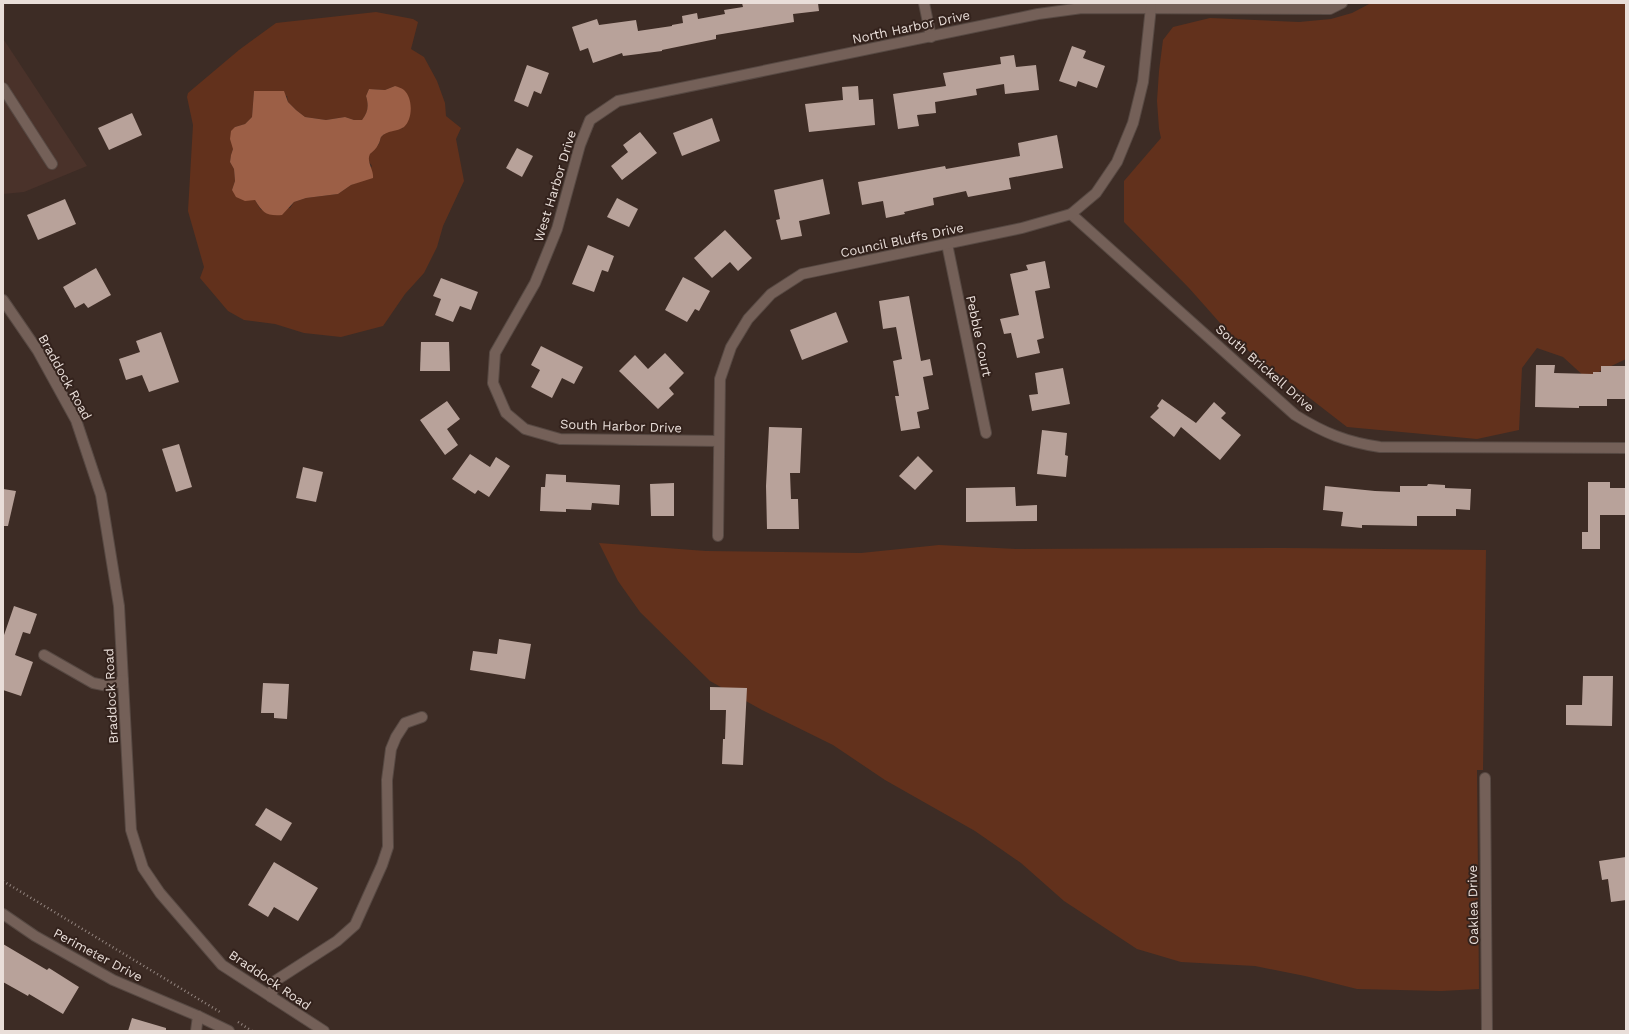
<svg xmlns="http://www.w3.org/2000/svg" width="1629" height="1034" font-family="'Work Sans',sans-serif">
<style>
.built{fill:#4a322a}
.green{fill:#62311c;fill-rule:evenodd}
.water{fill:#9c5f46}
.building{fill:#b8a29a}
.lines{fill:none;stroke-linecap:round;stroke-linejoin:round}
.minor-casing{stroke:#574943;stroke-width:12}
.path{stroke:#948680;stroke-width:2.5;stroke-dasharray:1 3;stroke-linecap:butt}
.minor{stroke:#746058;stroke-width:10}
.labels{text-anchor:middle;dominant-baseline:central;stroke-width:4;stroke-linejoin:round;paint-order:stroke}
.street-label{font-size:13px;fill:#e9ded9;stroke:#33221c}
</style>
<rect width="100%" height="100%" fill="#3d2c25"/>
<polygon class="built" points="3,3 5,3 4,40 87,166 24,192 3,194"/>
<g class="green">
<polygon points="1371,3 1626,3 1626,359 1586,378 1563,357 1537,348 1522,368 1519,430 1477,439 1347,427 1236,341 1189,288 1124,222 1124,181 1161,138 1159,129 1157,101 1159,71 1163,40 1173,27 1210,18 1299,22 1331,19 1352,13"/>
<path d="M 376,12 L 413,19 L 418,22 L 411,49 L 424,57 L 437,81 L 445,103 L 446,116 L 461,128 L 456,139 L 464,181 L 443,226 L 437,247 L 424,273 L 405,294 L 383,326 L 341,337 L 304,333 L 275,324 L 244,320 L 228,311 L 200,278 L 204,267 L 188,211 L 193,125 L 187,97 L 188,93 L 239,50 L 276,23 ZM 395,86 L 403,128 L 387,132 L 381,137 L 379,144 L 369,155 L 369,162 L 372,166 L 361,181 L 351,185 L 338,194 L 306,198 L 294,202 L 290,208 L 261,210 L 255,200 L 245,200 L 232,190 L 235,181 L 234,169 L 230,162 L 231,155 L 233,149 L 235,127 L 245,124 L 252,117 L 254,91 L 287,96 L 288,102 L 296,110 L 305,117 L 326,120 L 345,117 L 354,120 L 362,120 C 368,112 369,106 366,96 L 369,89 L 385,90 Z"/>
<polygon points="599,543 706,551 861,553 939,545 1016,549 1286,548 1486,550 1483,770 1477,770 1479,989 1441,991 1357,989 1305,976 1255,966 1181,962 1137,949 1064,901 1021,863 975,831 885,780 833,745 762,710 710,681 640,612 618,581"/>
</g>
<path class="water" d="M 395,86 C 398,87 402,88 404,90 C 413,98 413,119 404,127 C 397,132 387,130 381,137 C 380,139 380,142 378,145 C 376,149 373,151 370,154 C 366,161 374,170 373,178 L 351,185 L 338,194 L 306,198 L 294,202 L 282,215 C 266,216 263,213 255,200 L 245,201 L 236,197 L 232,190 L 235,181 L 234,169 L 230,162 L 231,155 L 233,149 L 230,139 L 231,131 L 235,127 L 245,124 L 252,117 L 254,91 L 284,91 L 288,102 L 296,110 L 305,117 L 326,120 L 345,117 L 354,120 L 362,120 C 368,112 369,106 366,96 L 369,89 L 385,90 Z"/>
<g class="building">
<polygon points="742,3 818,3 819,11 793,14 794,22 716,35 716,39 662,50 662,51 623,56 622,53 593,63 588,48 580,51 572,27 597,19 599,25 636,20 638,31 672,26 672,25 683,23 682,16 697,13 698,19 725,14 724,10 743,7"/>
<polygon points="1072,46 1086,51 1083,58 1105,66 1097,88 1078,81 1076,87 1059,81"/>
<polygon points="1014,55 1016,67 1036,65 1039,90 1005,94 1004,84 976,89 977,95 935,102 936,113 917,115 919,126 898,129 893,94 946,86 943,73 1001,64 1000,57"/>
<polygon points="527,65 549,73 541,94 534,91 528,107 514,101"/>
<polygon points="858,86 859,100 873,99 875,125 809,132 805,104 843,100 842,87"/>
<polygon points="132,113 142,135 109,150 98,128"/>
<polygon points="712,118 720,141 682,156 673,133"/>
<polygon points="640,132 657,153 622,180 611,166 628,152 623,145"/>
<polygon points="1057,135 1063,168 1009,178 1011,189 968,197 966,191 933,198 934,205 904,212 905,214 886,218 883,201 862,205 858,182 945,166 946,169 1020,156 1018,143"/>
<polygon points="517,148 533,156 522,177 506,168"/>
<polygon points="823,179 830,214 799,221 802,236 781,240 776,220 780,219 774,190"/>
<polygon points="617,198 638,209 629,227 607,217"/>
<polygon points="65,199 76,224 38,240 27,215"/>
<polygon points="725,230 752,258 738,271 730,262 712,278 694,258"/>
<polygon points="588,245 614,256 608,272 602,270 594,292 572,284"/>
<polygon points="1045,261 1050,288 1035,291 1044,338 1037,340 1040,353 1017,358 1011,333 1004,334 1000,319 1019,315 1010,274 1028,270 1026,265"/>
<polygon points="96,268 111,295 88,308 84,303 75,308 63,287"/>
<polygon points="683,277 710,291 699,311 695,309 687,322 665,310"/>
<polygon points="441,278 478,292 471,310 460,306 453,322 435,315 441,299 433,296"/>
<polygon points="909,296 921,361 930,359 933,375 923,377 929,409 917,412 920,428 901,431 895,396 899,396 893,361 902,359 896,327 883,329 879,301"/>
<polygon points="836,312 848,342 802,360 790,330"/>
<polygon points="161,332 179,382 149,392 142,375 126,380 119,359 140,352 136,341"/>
<polygon points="421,342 449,342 450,371 420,371"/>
<polygon points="541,346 583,367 574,384 562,378 552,398 531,387 540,370 531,365"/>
<polygon points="665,353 684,373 669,388 674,394 658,409 619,371 635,355 648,369"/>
<polygon points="1536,365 1555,365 1554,373 1593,374 1593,372 1601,372 1601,366 1626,366 1626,399 1607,399 1607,406 1579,406 1579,408 1535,407"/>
<polygon points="1063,368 1070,404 1032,411 1029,395 1038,394 1035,373"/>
<polygon points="1162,399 1196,423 1214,402 1226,413 1221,418 1241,435 1220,460 1181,427 1174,437 1150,417 1159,408 1157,406"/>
<polygon points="447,401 460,419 447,429 458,445 445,455 420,420"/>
<polygon points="769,427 802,428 800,473 790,473 791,499 798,499 799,529 767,529 766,486"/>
<polygon points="1042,430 1067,433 1065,455 1068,456 1066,477 1037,474"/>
<polygon points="179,444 192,487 176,492 162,449"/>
<polygon points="470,454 490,467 496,457 510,466 489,497 478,490 475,494 452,479"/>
<polygon points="918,456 933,471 915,490 899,476"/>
<polygon points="303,467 323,472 316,502 296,498"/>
<polygon points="546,474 566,475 566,482 620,485 619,505 592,503 591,510 566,509 566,512 540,511 541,487 545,487"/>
<polygon points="1588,482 1610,482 1610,488 1626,488 1626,515 1600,515 1600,549 1582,549 1582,532 1588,532"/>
<polygon points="674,483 674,516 651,516 650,484"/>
<polygon points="1428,484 1445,485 1445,488 1471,489 1470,510 1456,509 1456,516 1417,516 1417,526 1362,525 1362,528 1341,526 1343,512 1323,510 1325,486 1375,491 1400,492 1400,486 1427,486"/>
<polygon points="1015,487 1016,506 1037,505 1037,521 966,522 966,488"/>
<polygon points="3,489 16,491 8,526 3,526"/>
<polygon points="14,606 37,614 30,634 23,632 15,655 33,662 21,696 3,690 3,638"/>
<polygon points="499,639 531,644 525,679 470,670 473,651 497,654"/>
<polygon points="1583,676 1613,676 1612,726 1566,725 1566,705 1582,705"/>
<polygon points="263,683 289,684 287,719 274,718 274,713 261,713"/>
<polygon points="710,687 747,688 743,765 722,764 723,739 725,739 726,710 710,710"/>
<polygon points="266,808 292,823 281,841 255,825"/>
<polygon points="1626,857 1626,900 1611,902 1608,879 1602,880 1599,861"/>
<polygon points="274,862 318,888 298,921 274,907 268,917 248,905"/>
<polygon points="3,944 47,970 49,968 79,987 63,1014 29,994 28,996 3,982"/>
<polygon points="132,1018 166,1028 166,1031 128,1031"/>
</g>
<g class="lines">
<defs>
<g id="minor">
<polyline points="924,3 931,37"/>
<polyline points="3,88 52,164"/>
<path d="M 1071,214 L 1295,415 C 1324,433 1346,442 1380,447 L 1626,448"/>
<polyline points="947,244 986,433"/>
<polyline points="3,300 38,351 76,420 101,495 119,606 131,830 143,868 160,893 222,965 324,1031"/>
<polyline points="719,441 560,439 525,429 506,413 493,383 495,353 535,283 557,229 580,145 590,120 618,101 1038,14 1082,8 1330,9 1342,3"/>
<polyline points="718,536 720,379 731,347 748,319 771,294 802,274 1022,228 1071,214 1096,193 1117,162 1133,123 1143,82 1151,7"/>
<polyline points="44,655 93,683 108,686 123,680"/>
<polyline points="1485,778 1487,1031"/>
<polyline points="3,914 35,936 113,980 198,1016 229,1031"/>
<polyline points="271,997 275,981 337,941 355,925 382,865 388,847 387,780 391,749 396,737 405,723 422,717"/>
<polyline points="196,1031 198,1016"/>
</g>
</defs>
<use href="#minor" class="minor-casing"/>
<g class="path">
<polyline points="3,881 220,1012"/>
<polyline points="238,1022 252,1031"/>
</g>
<use href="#minor" class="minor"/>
</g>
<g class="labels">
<g class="street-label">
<text transform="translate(911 27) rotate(-12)">North Harbor Drive</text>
<text transform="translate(555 186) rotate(-73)">West Harbor Drive</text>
<text transform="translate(902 240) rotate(-12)">Council Bluffs Drive</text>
<text transform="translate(979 336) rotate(78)">Pebble Court</text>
<text transform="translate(1265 368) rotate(41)">South Brickell Drive</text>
<text transform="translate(65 377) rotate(61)">Braddock Road</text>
<text transform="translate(621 426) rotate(2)">South Harbor Drive</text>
<text transform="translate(111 696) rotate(-93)">Braddock Road</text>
<text transform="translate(1473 905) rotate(-91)">Oaklea Drive</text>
<text transform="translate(98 955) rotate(28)">Perimeter Drive</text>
<text transform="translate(270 980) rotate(34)">Braddock Road</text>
</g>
</g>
<rect width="1629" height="1034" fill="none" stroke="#e9ded9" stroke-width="8"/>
</svg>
